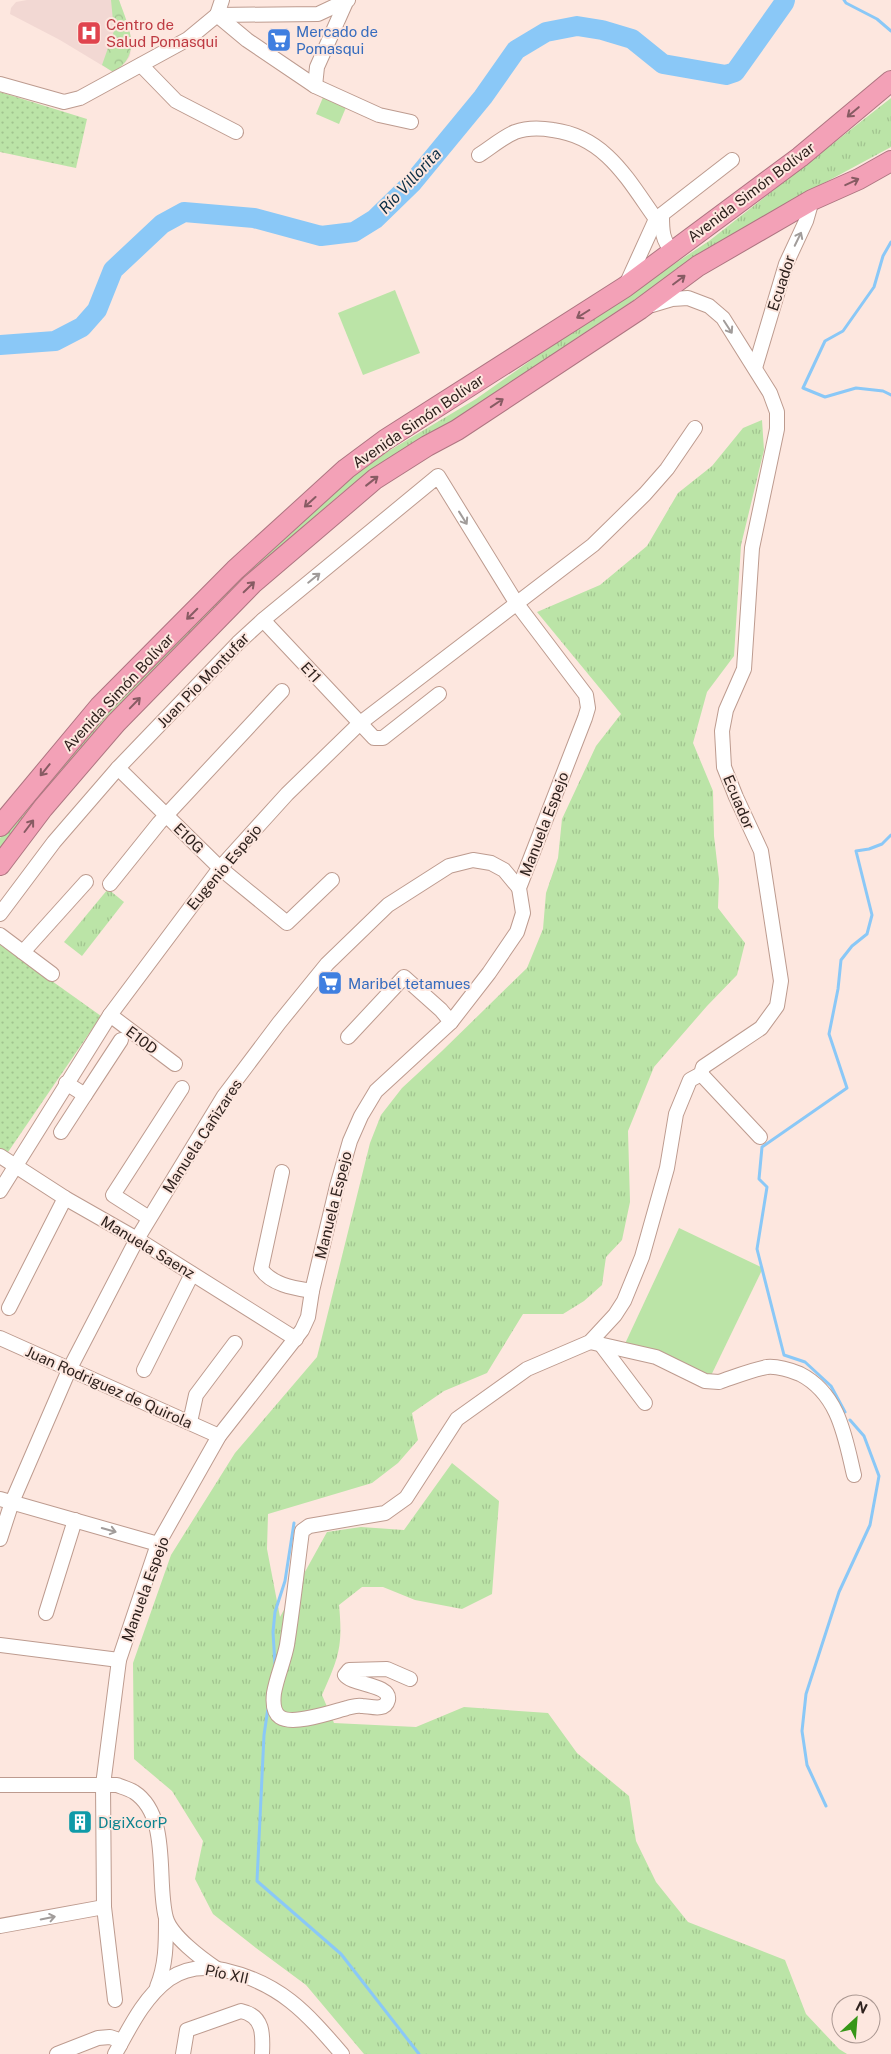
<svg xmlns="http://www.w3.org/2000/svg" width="891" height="2054" font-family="'Public Sans',sans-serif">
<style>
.medical{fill:#f2d8d3}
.grass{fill:url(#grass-tufts)}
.forest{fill:url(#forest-crowns)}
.park{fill:url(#park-dots)}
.pitch{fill:#bbe4a7}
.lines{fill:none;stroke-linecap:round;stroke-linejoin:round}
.stream{stroke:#8ac8f7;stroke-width:3}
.river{stroke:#8ac8f7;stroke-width:20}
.minor-casing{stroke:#bd9b8f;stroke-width:16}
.highway-casing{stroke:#ae7581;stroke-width:22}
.minor{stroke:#fff;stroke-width:14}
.highway{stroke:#f3a1b7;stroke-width:20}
.oneway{stroke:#875b63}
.oneway2{stroke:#a19c9a}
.labels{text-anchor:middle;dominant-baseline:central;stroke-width:4;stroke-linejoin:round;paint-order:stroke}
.health-label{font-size:15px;fill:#be3a42;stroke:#fde7df;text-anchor:start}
.shop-label{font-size:15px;fill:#366cbe;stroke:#fde7df;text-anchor:start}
.street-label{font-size:15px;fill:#2f221e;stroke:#fde7df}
.culture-label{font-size:15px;fill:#0d838f;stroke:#fde7df;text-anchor:start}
.water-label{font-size:16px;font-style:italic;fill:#0b2e45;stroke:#fde7df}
</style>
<defs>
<pattern id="grass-tufts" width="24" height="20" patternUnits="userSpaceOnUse" patternTransform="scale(1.25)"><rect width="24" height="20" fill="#bbe4a7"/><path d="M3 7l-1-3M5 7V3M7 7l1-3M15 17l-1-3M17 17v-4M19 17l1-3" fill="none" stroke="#a1c38f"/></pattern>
<pattern id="forest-crowns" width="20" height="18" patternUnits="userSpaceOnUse" patternTransform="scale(1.25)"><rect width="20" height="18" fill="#bbe4a7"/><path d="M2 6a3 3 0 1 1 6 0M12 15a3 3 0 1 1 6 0" fill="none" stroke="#a1c38f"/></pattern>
<pattern id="park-dots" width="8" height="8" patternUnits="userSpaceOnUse" patternTransform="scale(1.25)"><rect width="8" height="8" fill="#bbe4a7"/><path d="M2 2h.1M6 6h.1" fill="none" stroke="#a1c38f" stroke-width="1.8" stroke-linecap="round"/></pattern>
</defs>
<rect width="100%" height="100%" fill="#fde7df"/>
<polygon class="medical" points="27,0 119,0 132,40 130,56 125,63 113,72 60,40 10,14 11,8 16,2"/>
<g class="grass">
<polygon points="891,98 891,147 774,210 714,247 578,337 481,405 367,475 343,492 305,525 156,668 84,747 0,848 0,838 79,741 196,619 339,487 387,452 476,399 574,330 709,241"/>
<path d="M 762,420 L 764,450 L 741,545 L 734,656 L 707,692 L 693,743 L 713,791 L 714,836 L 719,879 L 718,908 L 745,943 L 737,975 L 707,1006 L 654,1067 L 628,1131 L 630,1202 L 622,1240 L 606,1257 L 602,1285 L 584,1301 L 563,1314 L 523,1314 L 487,1373 L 444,1391 L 412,1413 L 418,1440 L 398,1463 L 372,1483 L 268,1514 L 267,1549 L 280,1617 L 327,1532 L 361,1527 L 404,1530 L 452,1463 L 499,1501 L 492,1594 L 462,1609 L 415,1600 L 383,1587 L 362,1587 L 339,1605 C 343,1646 339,1657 322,1695 L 334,1723 L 416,1727 L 464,1707 L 548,1713 L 577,1753 L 629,1796 L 636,1841 L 656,1882 L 688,1922 L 785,1960 L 806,2014 L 839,2049 L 847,2054 L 364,2054 L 306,1985 L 256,1948 L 213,1914 L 195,1879 L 203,1841 L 172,1791 L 134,1759 L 133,1663 L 171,1555 L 235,1453 L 317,1357 L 370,1143 L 381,1115 L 402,1088 L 442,1051 L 527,968 L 543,929 L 546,893 L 558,858 L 562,819 L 596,746 L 621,714 L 537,612 L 600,585 L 647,546 L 678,493 L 712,466 L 743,428 Z"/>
<polygon points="108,889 124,902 82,956 64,942"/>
</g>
<path class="forest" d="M 111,0 L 119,0 C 128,26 144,55 113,72 L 102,65 L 114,31 Z"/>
<g class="park">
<polygon points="0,92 87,119 76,168 0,152"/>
<polygon points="0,944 101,1016 6,1155 0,1150"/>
</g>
<g class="pitch">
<polygon points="324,95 347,105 339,124 316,114"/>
<polygon points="395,290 420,353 363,375 338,313"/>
<polygon points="679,1228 763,1268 705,1388 623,1348"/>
</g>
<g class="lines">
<g class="stream">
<polyline points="844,0 846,3 877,19 891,31"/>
<polyline points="891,242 883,256 874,287 843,331 825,341 803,388 825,397 856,388 883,391 891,395"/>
<polyline points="845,1412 831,1386 805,1362 784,1355 757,1249 767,1187 759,1179 762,1147 847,1088 829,1034 838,989 841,960 852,946 867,934 872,915 856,851 869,849 882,844 891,835"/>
<polyline points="275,1665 273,1632 275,1612 285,1581 294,1523"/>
<polyline points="268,1708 264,1735 257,1881 341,1954 419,2054"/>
<polyline points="826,1806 807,1765 802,1731 806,1694 839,1592 870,1525 879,1476 864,1436 850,1420"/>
</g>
<polyline class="river" points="0,345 55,341 82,327 97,310 113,270 162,224 184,212 254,218 321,236 354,232 375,219 413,182 483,97 516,50 546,32 577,26 602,30 632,39 663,64 726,75 735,72 784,3 785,0"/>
<defs>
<g id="minor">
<polyline points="217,15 247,40 315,86 379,115 411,122"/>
<polyline points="217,15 222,0"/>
<polyline points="141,65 176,101 236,132"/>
<polyline points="0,84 64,102 80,98 188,39 217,15 318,14 348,0"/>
<polyline points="315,86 317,67 346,2"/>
<path d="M 479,155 C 490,148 503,137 515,132 C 526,128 541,128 553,130 C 606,137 628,180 656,219"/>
<path d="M 662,215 C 662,231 662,240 673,252"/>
<polyline points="626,285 656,219 732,160"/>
<polyline points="755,368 786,264 806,221 812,200"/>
<polyline points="263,620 374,738 383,738 439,694"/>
<polyline points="118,768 220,868 287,923 332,880"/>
<polyline points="110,884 159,823 282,691"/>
<polyline points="0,914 54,842 118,768 238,643 263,620 438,476 517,604 586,695 588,708 585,718 519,888 523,913 517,932 489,973 451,1022 376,1091 361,1116 350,1141 337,1186 312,1291 308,1317 302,1330 219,1436 158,1544 119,1660 103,1785 104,1907 115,2000"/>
<polyline points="0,935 52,974"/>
<polyline points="23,952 86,882"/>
<polyline points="110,1015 175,1064"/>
<polyline points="348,1037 404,977 441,1010 451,1022"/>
<polyline points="701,1074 760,1137"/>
<polyline points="66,1083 85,1095 121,1040"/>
<polyline points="61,1132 85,1095"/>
<polyline points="0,1156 65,1198 137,1239 296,1339"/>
<path d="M 282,1172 L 261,1269 C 272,1285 294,1288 312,1291"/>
<polyline points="0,1191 110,1015 220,868 287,794 359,724 593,545 645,494 667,469 695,428"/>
<polyline points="149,1218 113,1195 182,1088"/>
<polyline points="9,1308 65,1198"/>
<polyline points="0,1338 219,1436"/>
<path d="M 590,1342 L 656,1357 L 705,1381 L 719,1382 C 734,1377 751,1370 767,1367 C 778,1366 790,1370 800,1374 C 839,1394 845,1437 854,1475"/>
<polyline points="602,1346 645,1403"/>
<polyline points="144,1370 192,1274"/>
<polyline points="190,1422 196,1395 235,1343"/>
<polyline points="0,1499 158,1544"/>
<polyline points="0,1539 12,1502 69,1370 137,1239 224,1096 279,1023 327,964 388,905 449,866 473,860 491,863 504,870 519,888"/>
<polyline points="46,1613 75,1520"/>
<polyline points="0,1645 119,1660"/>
<path d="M 410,1679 L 387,1669 L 349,1670 L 345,1675 C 352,1685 391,1684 388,1700 C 385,1712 370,1706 362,1706 C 356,1705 352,1707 347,1708 C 332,1712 293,1726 280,1717 C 273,1712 273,1701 274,1693 C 277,1676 284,1661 287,1645 C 293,1607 297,1569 302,1531 L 309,1526 L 385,1513 L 406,1498 L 457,1419 L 527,1369 L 590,1342 L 615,1315 L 624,1301 L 642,1257 L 667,1168 L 676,1114 L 690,1080 L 701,1074 L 703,1067 L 761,1028 L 777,1006 L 781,981 L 761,851 L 736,797 L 724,767 L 722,731 L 726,710 L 744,669 L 752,548 L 777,429 L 777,412 L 770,393 L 723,318 L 709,306 L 688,298 L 672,299 L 652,305"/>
<path d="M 0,1785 L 117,1785 C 122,1787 129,1789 134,1792 C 171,1816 156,1882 166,1918 C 171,1936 202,1959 217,1969"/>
<polyline points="0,1926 104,1907"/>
<path d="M 157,1987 C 166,1965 166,1944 166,1920"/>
<path d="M 120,2045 C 133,2021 147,1995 169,1979 C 186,1967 205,1966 224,1970 C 280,1983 306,2012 342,2054"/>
<polyline points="57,2054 98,2038 110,2037 116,2039 120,2045 115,2054"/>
<path d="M 183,2054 L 187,2030 L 241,2011 C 264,2016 263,2035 262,2054"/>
</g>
<g id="highway">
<polyline points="0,826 100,706 235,570 346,469 385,440 625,287 800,157 891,81"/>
<polyline points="0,865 43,808 116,723 252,584 375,479 427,446 457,430 640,309 698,266 812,200 859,179 891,161"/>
</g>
</defs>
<use href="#minor" class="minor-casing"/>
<use href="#highway" class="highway-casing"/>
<use href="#minor" class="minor"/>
<use href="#highway" class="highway"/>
</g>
<defs><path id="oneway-shaft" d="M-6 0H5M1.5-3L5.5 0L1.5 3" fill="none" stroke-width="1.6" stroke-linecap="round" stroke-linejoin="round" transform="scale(1.25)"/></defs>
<g class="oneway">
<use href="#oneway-shaft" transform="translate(853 112) rotate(140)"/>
<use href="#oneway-shaft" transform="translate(852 182) rotate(-25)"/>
<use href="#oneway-shaft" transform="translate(679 280) rotate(-37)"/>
<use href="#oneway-shaft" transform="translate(583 314) rotate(148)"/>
<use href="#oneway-shaft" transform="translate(497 403) rotate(-34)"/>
<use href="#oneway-shaft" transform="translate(372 481) rotate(-38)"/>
<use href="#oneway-shaft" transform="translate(310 502) rotate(138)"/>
<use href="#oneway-shaft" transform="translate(249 587) rotate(-44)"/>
<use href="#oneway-shaft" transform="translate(192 614) rotate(135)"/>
<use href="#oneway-shaft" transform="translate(135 703) rotate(-46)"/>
<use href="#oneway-shaft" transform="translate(45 770) rotate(129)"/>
<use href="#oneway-shaft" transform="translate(29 826) rotate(-53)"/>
</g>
<g class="oneway2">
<use href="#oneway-shaft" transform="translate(798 239) rotate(-64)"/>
<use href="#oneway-shaft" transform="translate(728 327) rotate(57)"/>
<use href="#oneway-shaft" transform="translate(463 518) rotate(58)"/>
<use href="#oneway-shaft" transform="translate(314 578) rotate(-39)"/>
<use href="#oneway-shaft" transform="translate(109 1530) rotate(16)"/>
<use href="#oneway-shaft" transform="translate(48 1918) rotate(-11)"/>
</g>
<defs>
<symbol id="hospital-square" viewBox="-11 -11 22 22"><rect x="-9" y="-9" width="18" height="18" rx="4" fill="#e0444e" stroke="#fde7df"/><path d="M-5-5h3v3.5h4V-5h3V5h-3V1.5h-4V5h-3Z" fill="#fff"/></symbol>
<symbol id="supermarket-square" viewBox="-11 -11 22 22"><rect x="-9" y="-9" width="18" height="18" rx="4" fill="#3f7fe0" stroke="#fde7df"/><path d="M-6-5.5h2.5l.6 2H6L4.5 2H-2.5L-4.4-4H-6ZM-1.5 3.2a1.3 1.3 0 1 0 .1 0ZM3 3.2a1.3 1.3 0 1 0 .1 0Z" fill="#fff"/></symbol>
<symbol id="building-square" viewBox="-11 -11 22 22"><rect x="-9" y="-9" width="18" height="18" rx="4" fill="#0f9aa8" stroke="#fde7df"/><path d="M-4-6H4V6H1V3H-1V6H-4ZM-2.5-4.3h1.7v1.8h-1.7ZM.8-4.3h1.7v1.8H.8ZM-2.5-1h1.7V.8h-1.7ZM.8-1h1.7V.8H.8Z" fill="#fff"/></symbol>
</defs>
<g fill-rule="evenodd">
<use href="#hospital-square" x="75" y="19" width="28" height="28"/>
<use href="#supermarket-square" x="265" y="26" width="28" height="28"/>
<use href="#supermarket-square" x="316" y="969" width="28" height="28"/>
<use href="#building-square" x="66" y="1808" width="28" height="28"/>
</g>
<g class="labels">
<g class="health-label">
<text x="106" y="24">Centro de<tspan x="106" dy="17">Salud Pomasqui</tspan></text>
</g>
<g class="shop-label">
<text x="296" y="31">Mercado de<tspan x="296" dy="17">Pomasqui</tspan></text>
<text x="348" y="983">Maribel tetamues</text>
</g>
<g class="street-label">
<text transform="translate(751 192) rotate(-37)">Avenida Simón Bolívar</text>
<text transform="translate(781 283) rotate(-72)">Ecuador</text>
<text transform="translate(418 421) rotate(-34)">Avenida Simón Bolívar</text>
<text transform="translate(311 672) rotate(47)">E11</text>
<text transform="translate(203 680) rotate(-46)">Juan Pio Montufar</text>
<text transform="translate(118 692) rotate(-47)">Avenida Simón Bolívar</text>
<text transform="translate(739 802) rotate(67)">Ecuador</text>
<text transform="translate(544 824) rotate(-69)">Manuela Espejo</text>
<text transform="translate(189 838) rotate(44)">E10G</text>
<text transform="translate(224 867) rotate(-50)">Eugenio Espejo</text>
<text transform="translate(142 1040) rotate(37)">E10D</text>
<text transform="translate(202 1136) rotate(-57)">Manuela Cañizares</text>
<text transform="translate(333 1205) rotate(-76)">Manuela Espejo</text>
<text transform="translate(148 1247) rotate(31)">Manuela Saenz</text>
<text transform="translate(109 1387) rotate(24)">Juan Rodriguez de Quirola</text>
<text transform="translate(145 1589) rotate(-70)">Manuela Espejo</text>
<text transform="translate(227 1974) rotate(12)">Pío XII</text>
</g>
<g class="culture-label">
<text x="98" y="1822">DigiXcorP</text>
</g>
<g class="water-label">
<text transform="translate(410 181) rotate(-47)">Río Villorita</text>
</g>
</g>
<g transform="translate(856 2019) rotate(26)"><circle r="24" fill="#fde7df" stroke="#ab9892"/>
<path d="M0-4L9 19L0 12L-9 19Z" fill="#369617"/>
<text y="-8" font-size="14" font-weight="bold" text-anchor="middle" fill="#2f221e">N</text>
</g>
</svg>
